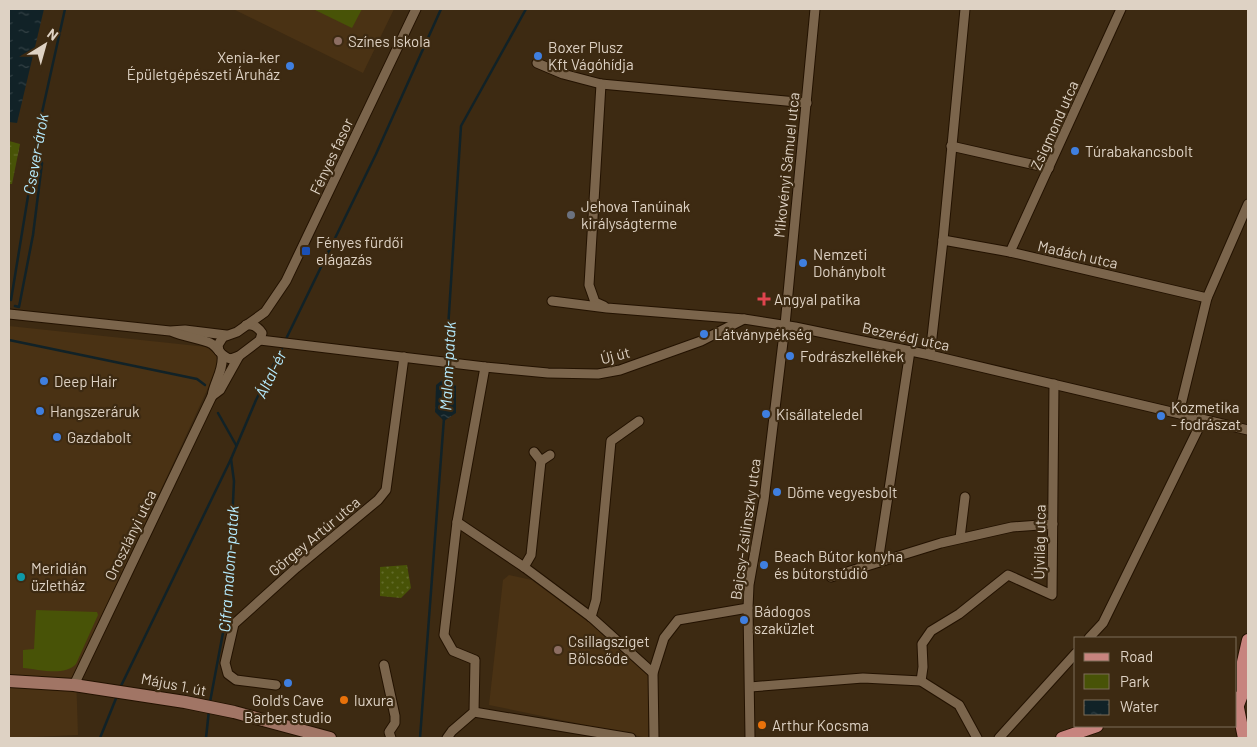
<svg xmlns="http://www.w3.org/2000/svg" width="1257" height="747" font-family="Barlow,sans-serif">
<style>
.built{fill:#4a3214}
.green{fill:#485307}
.wetland{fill:url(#wetland-marsh)}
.park{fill:url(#park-dots)}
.water{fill:url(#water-ripples)}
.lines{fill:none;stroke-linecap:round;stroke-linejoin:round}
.stream{stroke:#112227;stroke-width:2.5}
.minor-casing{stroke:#231200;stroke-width:11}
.secondary-casing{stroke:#231200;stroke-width:14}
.primary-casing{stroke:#231200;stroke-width:14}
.minor{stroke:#7b654c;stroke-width:9}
.secondary{stroke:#a17565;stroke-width:12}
.primary{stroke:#c7847e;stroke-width:12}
.education-dot{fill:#8d6e63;stroke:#3d2a12;stroke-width:2}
.shop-dot{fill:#3f7fe0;stroke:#3d2a12;stroke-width:2}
.worship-dot{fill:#6b7280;stroke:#3d2a12;stroke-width:2}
.transit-dot{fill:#1a4fb4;stroke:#3d2a12;stroke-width:2}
.health-dot{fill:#e0444e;stroke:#3d2a12;stroke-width:2}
.culture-dot{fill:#0f9aa8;stroke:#3d2a12;stroke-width:2}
.food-dot{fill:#e8710a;stroke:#3d2a12;stroke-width:2}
.labels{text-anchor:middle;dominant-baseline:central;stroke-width:4.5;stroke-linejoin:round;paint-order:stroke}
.poi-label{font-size:15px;fill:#ded2c4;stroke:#3d2a12;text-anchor:start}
.street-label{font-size:15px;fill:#ded2c4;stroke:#3d2a12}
.water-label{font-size:16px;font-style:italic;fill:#b5ebfe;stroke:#3d2a12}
</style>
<defs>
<pattern id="wetland-marsh" width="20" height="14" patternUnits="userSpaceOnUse" patternTransform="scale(1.25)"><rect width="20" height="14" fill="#485307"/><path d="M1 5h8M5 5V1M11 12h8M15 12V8" fill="none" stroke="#626b2a"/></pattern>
<pattern id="park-dots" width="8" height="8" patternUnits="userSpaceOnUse" patternTransform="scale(1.25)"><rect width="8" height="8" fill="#485307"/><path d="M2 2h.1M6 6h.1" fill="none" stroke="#626b2a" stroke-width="1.8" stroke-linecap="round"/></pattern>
<pattern id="water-ripples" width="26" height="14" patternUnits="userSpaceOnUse" patternTransform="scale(1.25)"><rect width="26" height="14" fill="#112227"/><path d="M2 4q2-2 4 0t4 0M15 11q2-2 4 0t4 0" fill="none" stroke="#334145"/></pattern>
</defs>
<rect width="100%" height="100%" fill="#3d2a12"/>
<g class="built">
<polygon points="233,9 394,9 363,73"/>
<polygon points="9,326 226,349 76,673 78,735 9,738"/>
<polygon points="509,575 532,580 593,625 649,675 648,738 489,705 503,580"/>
</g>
<g class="green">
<polygon points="313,9 362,9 352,28"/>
<path d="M 36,610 L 97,612 L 98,615 L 76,664 C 64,677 38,669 23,668 L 23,650 L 34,649 Z"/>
</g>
<polygon class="wetland" points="9,141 20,144 12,184 9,184"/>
<polygon class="park" points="407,565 411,588 401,598 380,596 380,567"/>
<g class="water">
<polygon points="9,9 44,9 17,123 9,122"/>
<polygon points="446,377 456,386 456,413 444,421 435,412 436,385"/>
</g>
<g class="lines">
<g class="stream">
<polyline points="11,300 41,117 65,9"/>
<polyline points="15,306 19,307 33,235 42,163 35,153"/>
<polyline points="9,340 197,379 205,385"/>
<polyline points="285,341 376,154 441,9"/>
<polyline points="446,360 461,126 526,9"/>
<polyline points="446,380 446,366"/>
<polyline points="218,413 236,445"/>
<polyline points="120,688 231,459 256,400 283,346"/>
<polyline points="210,702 228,606 234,481 231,459"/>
<polyline points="100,738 117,696"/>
<polyline points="206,738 209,710"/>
<polyline points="420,738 444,418"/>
</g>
<defs>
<g id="minor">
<polyline points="537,63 563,74 601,84 807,103"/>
<polyline points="601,84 589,285 595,302 604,306"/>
<polyline points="951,146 1049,168"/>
<polyline points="943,240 1010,252 1207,298"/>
<polyline points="1010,252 1121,9"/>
<polyline points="552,301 607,308 744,319 795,327 930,355 1248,430"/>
<polyline points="9,314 170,331 185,330 226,335"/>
<path d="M 173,332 C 184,337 204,339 212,344 C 220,350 221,357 231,359 L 239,356 L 260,340 L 262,333 C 258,327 253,324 246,325"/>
<polyline points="260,340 485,367 548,373 598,374 620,370 701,341 744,319"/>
<polyline points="219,351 218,345 223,337 237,332 265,312 286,281 416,9"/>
<polyline points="930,355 943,240 965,9"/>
<polyline points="212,396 220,390 239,356"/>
<polyline points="1179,413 1207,298 1248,204"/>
<polyline points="534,452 541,461 550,455"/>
<polyline points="457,522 524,567 591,617 653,673"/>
<polyline points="960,538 965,497"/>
<polyline points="878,562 910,351"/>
<polyline points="524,567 531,555 541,461"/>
<polyline points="831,577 941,543 1012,527 1053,524"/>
<polyline points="591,617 596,600 611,441 639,421"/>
<polyline points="1089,638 1103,623 1203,419"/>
<polyline points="384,665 395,716 395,723 389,732 391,738"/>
<polyline points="921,681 923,667 922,644 931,631 959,614 1008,575 1052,595 1054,384"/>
<path d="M 74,685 L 212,396 C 214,382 224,370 222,355"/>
<polyline points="276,685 236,680 228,674 225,663 234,624 296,568 378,500 386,490 404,357"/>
<polyline points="750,687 863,678 921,681 959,705 977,738"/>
<polyline points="474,712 631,738"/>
<polyline points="447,738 452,731 474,712 475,660 453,651 444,635 457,522 485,367"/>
<polyline points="654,738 653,673 664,638 678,620 748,608"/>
<polyline points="750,738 748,608 749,585 764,500 785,325 815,9"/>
<polyline points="999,738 1076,653"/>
</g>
<polyline id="secondary" points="9,681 74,685 185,702 234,712 330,738"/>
<g id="primary">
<polyline points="1236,698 1244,738"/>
<polyline points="1238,705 1243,692 1243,662 1248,640"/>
<polyline points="1062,738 1097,726"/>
</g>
</defs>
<use href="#minor" class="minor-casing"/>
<use href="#secondary" class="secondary-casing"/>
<use href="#primary" class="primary-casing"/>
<use href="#minor" class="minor"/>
<use href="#secondary" class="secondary"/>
<use href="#primary" class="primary"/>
</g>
<g class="education-dot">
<circle cx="338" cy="41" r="5"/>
<circle cx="558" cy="650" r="5"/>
</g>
<g class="shop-dot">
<circle cx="538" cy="56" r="5"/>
<circle cx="290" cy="66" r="5"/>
<circle cx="1075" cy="151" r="5"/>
<circle cx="803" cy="263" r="5"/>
<circle cx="704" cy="334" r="5"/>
<circle cx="790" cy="356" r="5"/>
<circle cx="44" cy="381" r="5"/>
<circle cx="40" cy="411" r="5"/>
<circle cx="766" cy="414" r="5"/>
<circle cx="1161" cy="416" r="5"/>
<circle cx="57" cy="437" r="5"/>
<circle cx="777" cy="492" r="5"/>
<circle cx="764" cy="565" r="5"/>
<circle cx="744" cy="620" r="5"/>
<circle cx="288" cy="683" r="5"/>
</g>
<circle class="worship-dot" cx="571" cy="215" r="5"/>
<rect class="transit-dot" x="301" y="246" width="10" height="10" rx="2.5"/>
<path class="health-dot" d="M761.5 291.5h5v5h5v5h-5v5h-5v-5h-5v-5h5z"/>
<circle class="culture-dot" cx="21" cy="577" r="5"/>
<g class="food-dot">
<circle cx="344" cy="700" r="5"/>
<circle cx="762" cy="725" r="5"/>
</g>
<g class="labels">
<g class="poi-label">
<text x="348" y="41">Színes Iskola</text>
<text x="548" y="47">Boxer Plusz<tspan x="548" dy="17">Kft Vágóhídja</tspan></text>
<text x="280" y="57" text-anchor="end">Xenia-ker<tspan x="280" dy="17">Épületgépészeti Áruház</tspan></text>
<text x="1085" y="151">Túrabakancsbolt</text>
<text x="581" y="206">Jehova Tanúinak<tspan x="581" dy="17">királyságterme</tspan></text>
<text x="316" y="242">Fényes fürdői<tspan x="316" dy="17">elágazás</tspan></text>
<text x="813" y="254">Nemzeti<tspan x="813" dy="17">Dohánybolt</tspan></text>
<text x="774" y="299">Angyal patika</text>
<text x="714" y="334">Látványpékség</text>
<text x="800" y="356">Fodrászkellékek</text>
<text x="54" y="381">Deep Hair</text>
<text x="1171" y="407">Kozmetika<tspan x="1171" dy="17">- fodrászat</tspan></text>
<text x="50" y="411">Hangszeráruk</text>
<text x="776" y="414">Kisállateledel</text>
<text x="67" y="437">Gazdabolt</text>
<text x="787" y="492">Döme vegyesbolt</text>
<text x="774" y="556">Beach Bútor konyha<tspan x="774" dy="17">és bútorstúdió</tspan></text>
<text x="31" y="568">Meridián<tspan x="31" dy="17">üzletház</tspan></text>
<text x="754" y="611">Bádogos<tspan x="754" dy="17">szaküzlet</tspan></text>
<text x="568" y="641">Csillagsziget<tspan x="568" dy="17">Bölcsőde</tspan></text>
<text x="288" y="700" text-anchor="middle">Gold's Cave<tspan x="288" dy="17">Barber studio</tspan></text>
<text x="354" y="700">luxura</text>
<text x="772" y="725">Arthur Kocsma</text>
</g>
<g class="street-label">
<text transform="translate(1054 125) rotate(-66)">Zsigmond utca</text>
<text transform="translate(331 156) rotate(-65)">Fényes fasor</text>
<text transform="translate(786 165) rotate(-84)">Mikovényi Sámuel utca</text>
<text transform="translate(1078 254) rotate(13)">Madách utca</text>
<text transform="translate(906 336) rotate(12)">Bezerédj utca</text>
<text transform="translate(615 355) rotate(-14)">Új út</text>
<text transform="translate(745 529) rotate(-82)">Bajcsy-Zsilinszky utca</text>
<text transform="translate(130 535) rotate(-64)">Oroszlányi utca</text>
<text transform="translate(314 536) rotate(-40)">Görgey Artúr utca</text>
<text transform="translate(1039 542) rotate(-89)">Újvilág utca</text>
<text transform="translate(174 684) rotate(11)">Május 1. út</text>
</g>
<g class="water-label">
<text transform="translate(35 154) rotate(-80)">Csever-árok</text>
<text transform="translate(447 366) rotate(-87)">Malom-patak</text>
<text transform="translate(270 374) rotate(-64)">Által-ér</text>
<text transform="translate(228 569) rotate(-86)">Cifra malom-patak</text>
</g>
</g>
<rect width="1257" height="747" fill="none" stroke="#ded2c4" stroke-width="20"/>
<rect x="1074" y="637" width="162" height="90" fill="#3d2a12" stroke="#7d6d59"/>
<rect x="1084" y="653" width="25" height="8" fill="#c7847e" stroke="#7d6d59"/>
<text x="1120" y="662" font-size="15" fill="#ded2c4">Road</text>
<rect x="1084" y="674" width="25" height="15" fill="#485307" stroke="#7d6d59"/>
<text x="1120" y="687" font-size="15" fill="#ded2c4">Park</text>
<rect x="1084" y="700" width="25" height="15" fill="url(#water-ripples)" stroke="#7d6d59"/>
<text x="1120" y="712" font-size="15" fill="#ded2c4">Water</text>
<g transform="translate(45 45) rotate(37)" stroke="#3d2a12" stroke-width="4" paint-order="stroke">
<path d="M0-4L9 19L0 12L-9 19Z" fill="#ded2c4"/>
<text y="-8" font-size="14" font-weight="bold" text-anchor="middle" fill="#ded2c4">N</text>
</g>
</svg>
